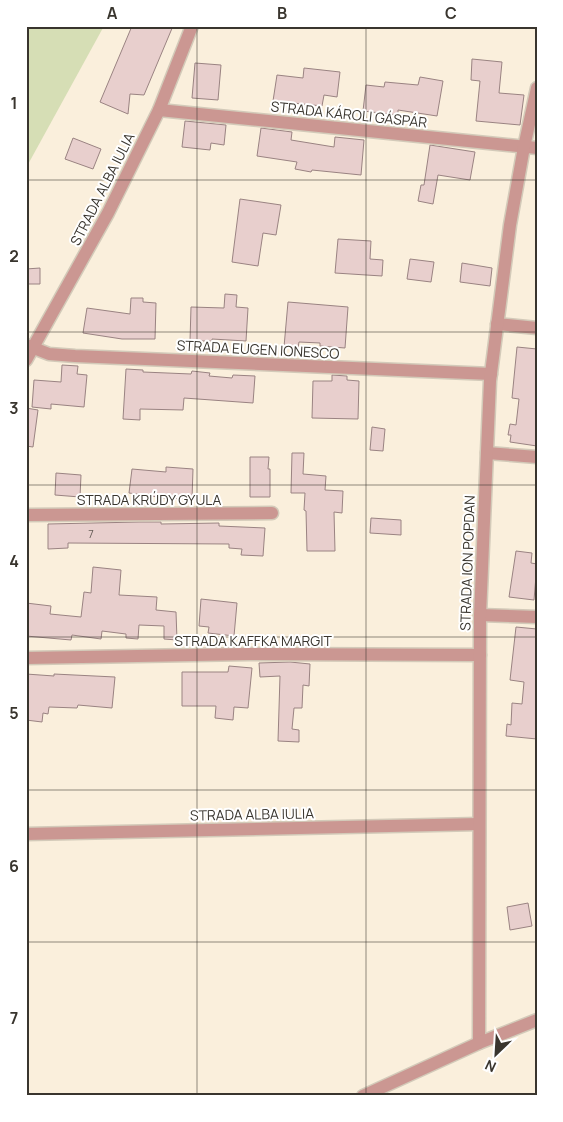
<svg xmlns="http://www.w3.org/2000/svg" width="563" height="1122" font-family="Manrope,sans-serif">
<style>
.green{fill:#d6deb5}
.building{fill:#e8cfcd;stroke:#9a8382}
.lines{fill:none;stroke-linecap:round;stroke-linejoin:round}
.street-casing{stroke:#d3cab9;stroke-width:15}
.street{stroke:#cb9792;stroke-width:12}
.grid{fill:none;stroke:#39352e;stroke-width:1;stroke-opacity:0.55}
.labels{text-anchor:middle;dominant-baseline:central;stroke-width:4;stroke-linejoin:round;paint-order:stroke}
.number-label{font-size:11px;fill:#655c56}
.street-label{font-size:14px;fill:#39352e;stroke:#fff}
.neatline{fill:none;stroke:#39352e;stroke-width:2}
.grid-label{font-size:16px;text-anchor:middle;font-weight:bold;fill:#39352e}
</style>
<rect width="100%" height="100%" fill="#faefdc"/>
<polygon class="green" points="26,26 104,26 26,168"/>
<g class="building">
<polygon points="132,26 173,26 144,95 130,94 128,114 100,102"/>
<polygon points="472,59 502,62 499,93 524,95 520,125 476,121 480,81 471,80"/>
<polygon points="195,63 221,65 218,100 192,98"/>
<polygon points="304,68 340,72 337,97 324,95 322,106 273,101 277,75 303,78"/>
<polygon points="420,77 443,81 437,116 398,110 398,115 363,111 366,85 384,87 385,82 418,85"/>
<polygon points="185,121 226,125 224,145 211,143 210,150 182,147"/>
<polygon points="261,128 292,132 291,140 334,147 335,137 364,140 361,175 312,170 311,172 295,169 297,162 257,156"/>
<polygon points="73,138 101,149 93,169 65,159"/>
<polygon points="430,145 475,152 470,180 438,175 433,204 418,201 421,185 424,185"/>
<polygon points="240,199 281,205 276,235 263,233 258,266 232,262"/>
<polygon points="338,239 371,241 370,259 383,260 382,276 335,273"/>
<polygon points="410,259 434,262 431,282 407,279"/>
<polygon points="462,263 492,268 490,286 460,282"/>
<polygon points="40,268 40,284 26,284 26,269"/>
<polygon points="225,294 237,295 236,307 248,308 246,341 212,339 212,341 190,341 191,307 224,308"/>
<polygon points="131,298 143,298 143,302 156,303 155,339 122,339 83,333 87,308 130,314"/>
<polygon points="288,302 348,307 345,348 320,346 320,343 299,342 298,348 284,347"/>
<polygon points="517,347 537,349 537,446 510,442 511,435 508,435 510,424 516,425 519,399 512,398"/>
<polygon points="62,365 78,366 77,374 87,375 84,407 51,404 51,409 32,407 34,380 61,382"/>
<polygon points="126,369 143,370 143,372 191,374 192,371 210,373 209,376 232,378 233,375 255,376 253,403 184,398 183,410 140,409 140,420 123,419"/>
<polygon points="332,375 347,376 347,380 359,381 358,419 312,418 313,381 332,381"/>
<polygon points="26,408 38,410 33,447 26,446"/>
<polygon points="372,427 385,429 383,451 370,450"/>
<polygon points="292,453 304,453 303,474 326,476 325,490 343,491 342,513 334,512 335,551 307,551 306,511 304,510 305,493 291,493"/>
<polygon points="250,457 269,457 268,469 270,469 270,497 250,497"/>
<polygon points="166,467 193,469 192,499 165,498 129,493 132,469 166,472"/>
<polygon points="56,473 81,475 80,497 55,495"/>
<polygon points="371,518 401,520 401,535 370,533"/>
<polygon points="139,522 161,522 161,524 219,523 219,526 265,528 263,556 241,555 242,549 229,548 229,544 68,543 68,548 48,549 48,524"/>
<polygon points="516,551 532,553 531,563 537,564 534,600 509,597"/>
<polygon points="93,567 121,570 119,595 157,597 156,610 176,612 177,640 164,639 164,626 139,625 138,639 126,638 126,634 102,631 101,639 72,635 71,640 26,636 26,603 51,606 50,614 81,617 84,592 91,593"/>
<polygon points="201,599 237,603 234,636 208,633 209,627 199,626"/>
<polygon points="516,627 537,629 537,739 506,736 507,724 511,725 512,703 522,704 524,682 510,680"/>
<polygon points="290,662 310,664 309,686 303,685 302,708 294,708 292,729 299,730 299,742 278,741 280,676 260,677 259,663"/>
<polygon points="229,666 252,668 248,708 234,707 233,720 215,718 216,706 182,706 182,672 228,672"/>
<polygon points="26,674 54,676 54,674 115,677 112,708 78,705 77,708 49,707 48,714 43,713 42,722 26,720"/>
<polygon points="528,903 532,926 510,930 507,907"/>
</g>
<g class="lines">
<defs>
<g id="street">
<polyline points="159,110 537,148"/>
<polyline points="497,324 537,328"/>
<polyline points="26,345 49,354 75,356 491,374"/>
<polyline points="26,360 108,213 159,110 192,26"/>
<polyline points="487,453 537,457"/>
<polyline points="26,515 272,513"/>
<polyline points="480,615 537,617"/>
<polyline points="26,658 249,654 480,655"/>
<polyline points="26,834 479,824"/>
<polyline points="479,1043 480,615 490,381 510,225 524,147 537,88"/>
<polyline points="363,1096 479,1043 537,1020"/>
</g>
</defs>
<use href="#street" class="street-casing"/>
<use href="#street" class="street"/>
</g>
<path class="grid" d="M 197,26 L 197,1096M 366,26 L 366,1096M 26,180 L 537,180M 26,332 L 537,332M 26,485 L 537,485M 26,637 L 537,637M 26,790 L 537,790M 26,942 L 537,942"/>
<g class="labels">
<g class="number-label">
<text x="91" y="533">7</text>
</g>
<g class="street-label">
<text transform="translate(349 114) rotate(6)">STRADA KÁROLI GÁSPÁR</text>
<text transform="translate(102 189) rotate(-63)">STRADA ALBA IULIA</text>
<text transform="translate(258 349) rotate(3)">STRADA EUGEN IONESCO</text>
<text x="149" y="499">STRADA KRÚDY GYULA</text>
<text transform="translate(467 563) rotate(-88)">STRADA ION POPDAN</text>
<text x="253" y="640">STRADA KAFFKA MARGIT</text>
<text transform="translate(252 814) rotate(-1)">STRADA ALBA IULIA</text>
</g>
</g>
<rect width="563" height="1122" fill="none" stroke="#ffffff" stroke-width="55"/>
<g transform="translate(496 1054) rotate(205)" stroke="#ffffff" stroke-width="4" paint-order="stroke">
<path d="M0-4L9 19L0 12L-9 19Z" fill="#39352e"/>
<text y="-8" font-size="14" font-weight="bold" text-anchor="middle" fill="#39352e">N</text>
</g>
<rect x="28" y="28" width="508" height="1066" class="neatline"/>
<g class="grid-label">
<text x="112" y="19">A</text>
<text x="282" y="19">B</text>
<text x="451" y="19">C</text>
<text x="14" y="109">1</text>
<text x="14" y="262">2</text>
<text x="14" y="414">3</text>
<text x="14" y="567">4</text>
<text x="14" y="719">5</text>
<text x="14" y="872">6</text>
<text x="14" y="1024">7</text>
</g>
</svg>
